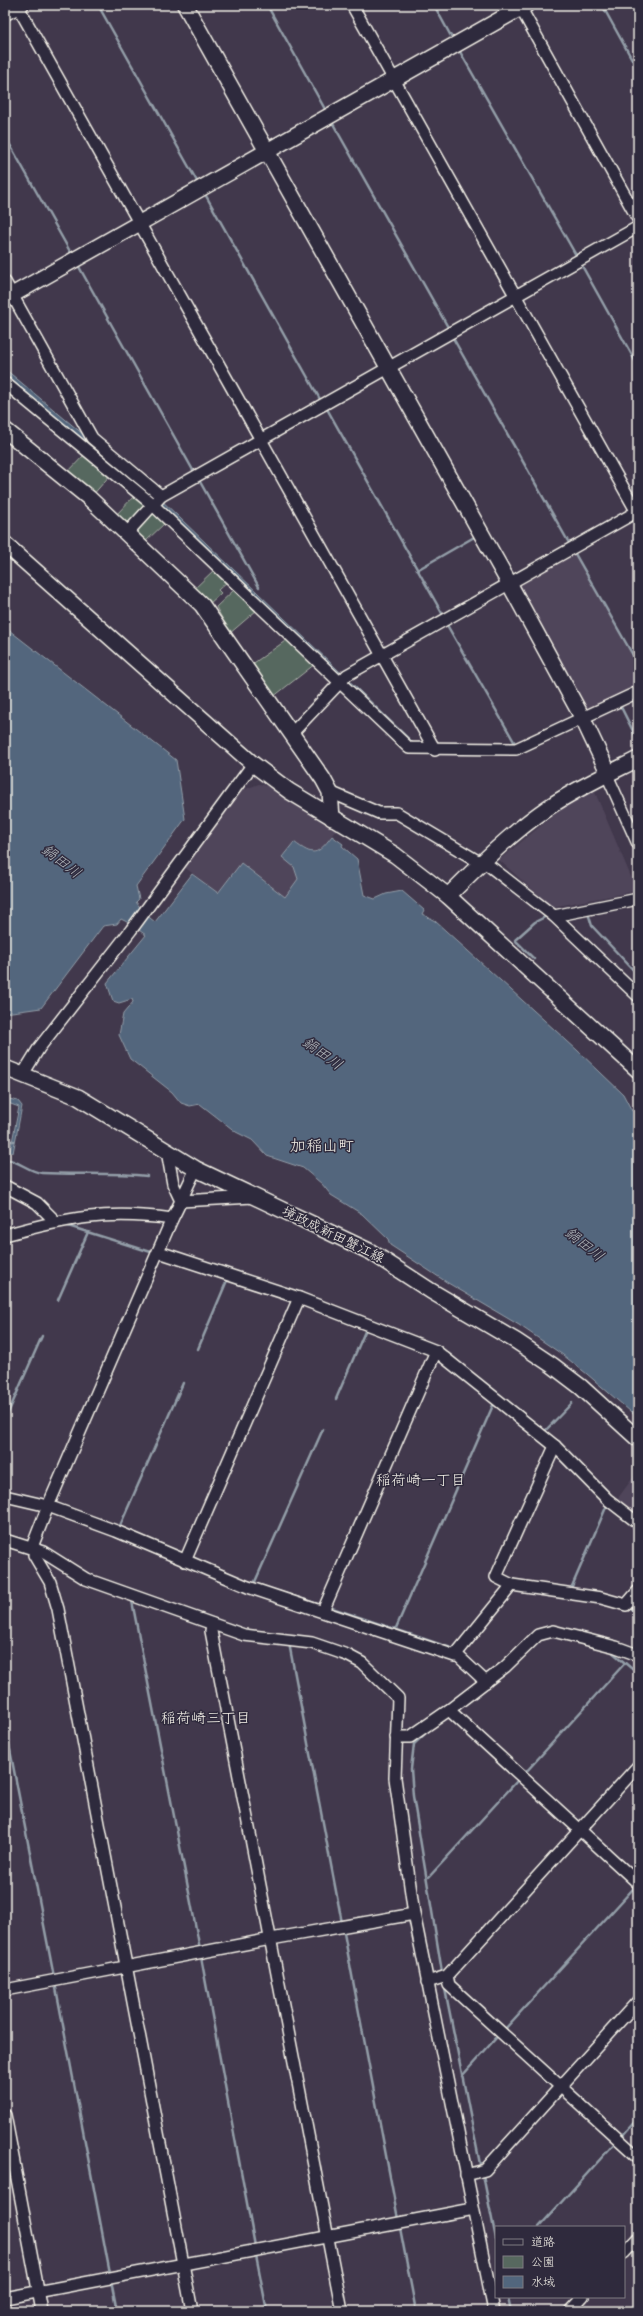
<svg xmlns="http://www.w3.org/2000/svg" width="643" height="2316" font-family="Kalam,'Klee One',sans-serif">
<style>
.built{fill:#50455a}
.green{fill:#57685f;stroke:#a6aca4}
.water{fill:#52667d;stroke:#939ea8}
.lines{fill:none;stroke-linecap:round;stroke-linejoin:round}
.stream{stroke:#939ea8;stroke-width:2.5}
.street-casing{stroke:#f4f1e8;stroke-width:14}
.secondary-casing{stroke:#f4f1e8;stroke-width:18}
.street{stroke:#2f2a3d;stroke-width:11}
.secondary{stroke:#2f2a3d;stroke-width:15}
.labels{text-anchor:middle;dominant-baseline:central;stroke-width:3;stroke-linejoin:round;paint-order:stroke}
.street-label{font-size:14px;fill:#f4f1e8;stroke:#2f2a3d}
.water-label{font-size:15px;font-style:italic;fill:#b3b9bd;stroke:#2f2a3d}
.neighbourhood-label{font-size:15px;fill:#f4f1e8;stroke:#2f2a3d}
.quarter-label{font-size:16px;fill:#f4f1e8;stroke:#2f2a3d}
</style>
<rect width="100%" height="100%" fill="#41384c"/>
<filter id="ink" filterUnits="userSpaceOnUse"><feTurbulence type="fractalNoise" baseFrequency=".025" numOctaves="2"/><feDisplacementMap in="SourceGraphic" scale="8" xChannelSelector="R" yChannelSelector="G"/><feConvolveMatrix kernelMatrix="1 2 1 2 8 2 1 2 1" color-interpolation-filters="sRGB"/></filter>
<g filter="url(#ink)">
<g class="built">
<polygon points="574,550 638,664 638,687 585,712 514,585"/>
<polygon points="259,784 276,788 336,830 320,850 307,852 294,842 282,856 294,867 298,879 285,897 241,863 218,893 183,866 240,791"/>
<polygon points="594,790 637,891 552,907 499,860 554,815 575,800"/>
<polygon points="638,1471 638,1520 615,1502"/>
</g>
<g class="green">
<polygon points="86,453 111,474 92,496 66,474"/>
<polygon points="136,494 150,505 130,526 115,516"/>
<polygon points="154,508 167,521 144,543 134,530"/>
<polygon points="216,568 228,581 218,590 221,593 208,605 193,590"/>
<polygon points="236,588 257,610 229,634 220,623 223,620 216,607"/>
<polygon points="288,639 315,664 273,697 251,665"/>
</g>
<g class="water">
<polygon points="5,369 156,495 413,742 410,745 5,379"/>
<path d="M 5,627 L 176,760 L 185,819 L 136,886 L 139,899 L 136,902 L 145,914 L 155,922 L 192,874 L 218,893 L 241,863 L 285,897 L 298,879 L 294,867 L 282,857 L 294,842 C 314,857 317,855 332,836 L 343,844 L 342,846 L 357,859 L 364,895 L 375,899 L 386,894 L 402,891 L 424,910 L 422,914 L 435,921 L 577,1050 L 623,1094 L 632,1111 L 635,1110 L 637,1112 L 638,1418 L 587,1374 L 563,1355 L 519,1325 L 448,1283 L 390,1245 L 388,1239 L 362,1214 L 331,1195 L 322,1184 L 303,1168 L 267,1156 L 252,1140 L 236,1132 L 200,1104 L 190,1106 L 181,1103 L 172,1092 L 130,1059 L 119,1035 L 123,1014 L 133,1002 L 132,999 L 119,1003 L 113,1001 L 107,983 L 146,935 L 127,922 L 121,919 L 117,924 L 103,926 L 41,1008 L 5,1013 Z"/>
<polygon points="5,1098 18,1101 22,1106 13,1153 10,1152 19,1107 5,1102"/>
</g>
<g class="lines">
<g class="stream">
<polyline points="98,5 198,183"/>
<polyline points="267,5 326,111"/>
<polyline points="434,5 453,40"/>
<polyline points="602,5 638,70"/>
<polyline points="459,50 577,257"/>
<polyline points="332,122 449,329"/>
<polyline points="5,136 72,255"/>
<polyline points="205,194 321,401"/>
<polyline points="581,264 638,366"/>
<polyline points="78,265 194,472"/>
<polyline points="453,338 569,543"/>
<polyline points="326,407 443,615"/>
<polyline points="199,480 259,587"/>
<polyline points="574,552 638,664"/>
<polyline points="417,570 476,536"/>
<polyline points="447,625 516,745"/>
<polyline points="620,705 638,741"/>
<polyline points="588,913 592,926 638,975"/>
<polyline points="534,959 515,940 535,922 547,916"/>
<polyline points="5,1141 14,1141"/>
<path d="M 5,1159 C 18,1160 29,1172 42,1173 C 77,1175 112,1172 147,1176"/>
<polyline points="65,1225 154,1253"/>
<polyline points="58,1300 88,1232"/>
<polyline points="198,1349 228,1278"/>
<polyline points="336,1399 366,1329"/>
<polyline points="5,1420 42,1336"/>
<polyline points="544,1432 572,1403"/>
<polyline points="119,1528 183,1383"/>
<polyline points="67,1574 83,1583"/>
<polyline points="254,1584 323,1429"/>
<polyline points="570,1591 607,1505"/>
<polyline points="280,1592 321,1605"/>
<polyline points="132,1601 200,1949"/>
<polyline points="329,1607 454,1649"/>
<polyline points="632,1609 638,1611"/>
<polyline points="396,1628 494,1403"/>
<polyline points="289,1643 342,1923"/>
<polyline points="611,1651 638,1674"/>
<polyline points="5,1724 54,1977"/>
<polyline points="429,1730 414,1744 411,1769 413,1796 442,1972"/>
<polyline points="525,1773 625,1663"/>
<polyline points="429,1877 518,1780"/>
<polyline points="344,1933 398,2219"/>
<polyline points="201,1957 255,2246"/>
<polyline points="444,1984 480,2164"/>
<polyline points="56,1988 110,2274"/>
<polyline points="505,2029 633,1889"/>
<polyline points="462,2076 497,2037"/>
<polyline points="622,2136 638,2118"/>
<polyline points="483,2175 496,2239"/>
<polyline points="539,2227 613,2145"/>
<polyline points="400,2228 416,2311"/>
<polyline points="256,2255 267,2311"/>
<polyline points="111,2281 117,2311"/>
<polyline points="508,2297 511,2311"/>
</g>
<defs>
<g id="street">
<polyline points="17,5 435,750"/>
<polyline points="352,5 638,514"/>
<polyline points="519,5 638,219"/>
<polyline points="5,15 23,5"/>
<polyline points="5,282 92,438 161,496"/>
<polyline points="5,383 153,505 409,748 516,749 638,692"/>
<polyline points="127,533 161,496 638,227"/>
<polyline points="292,733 347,675 638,511"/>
<polyline points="607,775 638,844"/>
<polyline points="330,792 379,813 397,813 481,863"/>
<polyline points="483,861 554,916 638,996"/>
<polyline points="554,916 638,899"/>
<polyline points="23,1074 39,1048 131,930 253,764"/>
<polyline points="167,1151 173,1184 181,1201 253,1197"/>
<polyline points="5,1186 37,1203 55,1221"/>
<path d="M 5,1235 C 66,1218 108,1210 172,1219"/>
<polyline points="159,1252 299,1298 436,1351 555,1446 607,1499 638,1523"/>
<polyline points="5,1496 48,1506 116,1531 248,1587 455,1656 456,1654 486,1682"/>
<polyline points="5,1540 43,1552 86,1579 244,1635 312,1643 347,1655 362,1663 398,1698 395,1778 414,1914 494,2311"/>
<path d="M 32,1547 L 48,1506 L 172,1219 C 181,1202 187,1186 196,1169"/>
<polyline points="36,1549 34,1555 50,1582 58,1609 192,2311"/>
<polyline points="185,1561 299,1298"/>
<polyline points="512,1585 601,1598 626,1605 638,1591"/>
<polyline points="323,1611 436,1351"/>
<polyline points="212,1624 211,1631 342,2311"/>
<polyline points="456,1654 512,1585 496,1577 555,1446"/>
<polyline points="449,1710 638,1883"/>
<polyline points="396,1737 410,1737 449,1710 505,1667 538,1635 553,1631 616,1647 638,1655"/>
<polyline points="447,1976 449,1985 638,2157"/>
<polyline points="427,1982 447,1976 638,1766"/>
<polyline points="5,1990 271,1939 414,1914"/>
<polyline points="5,2115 42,2311"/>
<polyline points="466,2175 485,2170 638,2001"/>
<polyline points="624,2253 638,2238"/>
<polyline points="5,2298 473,2209"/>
<polyline points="570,2311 583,2297"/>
</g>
<g id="secondary">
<polyline points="185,5 509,583 582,717 609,774"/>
<polyline points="5,299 526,5"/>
<polyline points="5,430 89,498 202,605 323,779 330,792 332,818"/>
<polyline points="5,544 253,764 289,791 395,855 448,896 638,1070"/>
<path d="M 448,896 C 480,864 512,832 549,807 C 577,788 608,774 638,759"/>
<polyline points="5,1068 78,1097 196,1169 371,1252 431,1291 516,1341 552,1365 581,1387 638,1439"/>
</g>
</defs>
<use href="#street" class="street-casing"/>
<use href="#secondary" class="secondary-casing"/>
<use href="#street" class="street"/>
<use href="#secondary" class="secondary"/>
</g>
</g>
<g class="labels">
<g class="street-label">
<text transform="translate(333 1235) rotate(26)">境政成新田蟹江線</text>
</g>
<g class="water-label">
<text transform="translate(61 862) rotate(38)">鍋田川</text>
<text transform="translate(322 1054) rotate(36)">鍋田川</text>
<text transform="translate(584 1245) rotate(39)">鍋田川</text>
</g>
<g class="neighbourhood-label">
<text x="421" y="1481">稲荷崎一丁目</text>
<text x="206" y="1719">稲荷崎三丁目</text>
</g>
<g class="quarter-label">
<text x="322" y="1146">加稲山町</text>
</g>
</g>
<rect width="643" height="2316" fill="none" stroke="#2f2a3d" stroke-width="20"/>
<rect x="10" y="10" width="623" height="2296" fill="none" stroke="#f4f1e8" stroke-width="1.5" filter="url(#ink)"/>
<rect x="495" y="2226" width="130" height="72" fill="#2f2a3d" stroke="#7e7a81"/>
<rect x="503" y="2239" width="20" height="6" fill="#2f2a3d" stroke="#7e7a81"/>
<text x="531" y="2246" font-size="12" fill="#f4f1e8">道路</text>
<rect x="503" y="2256" width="20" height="12" fill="#57685f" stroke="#7e7a81"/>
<text x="531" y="2266" font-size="12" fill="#f4f1e8">公園</text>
<rect x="503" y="2276" width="20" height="12" fill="#52667d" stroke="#7e7a81"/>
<text x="531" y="2286" font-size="12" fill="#f4f1e8">水域</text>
</svg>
